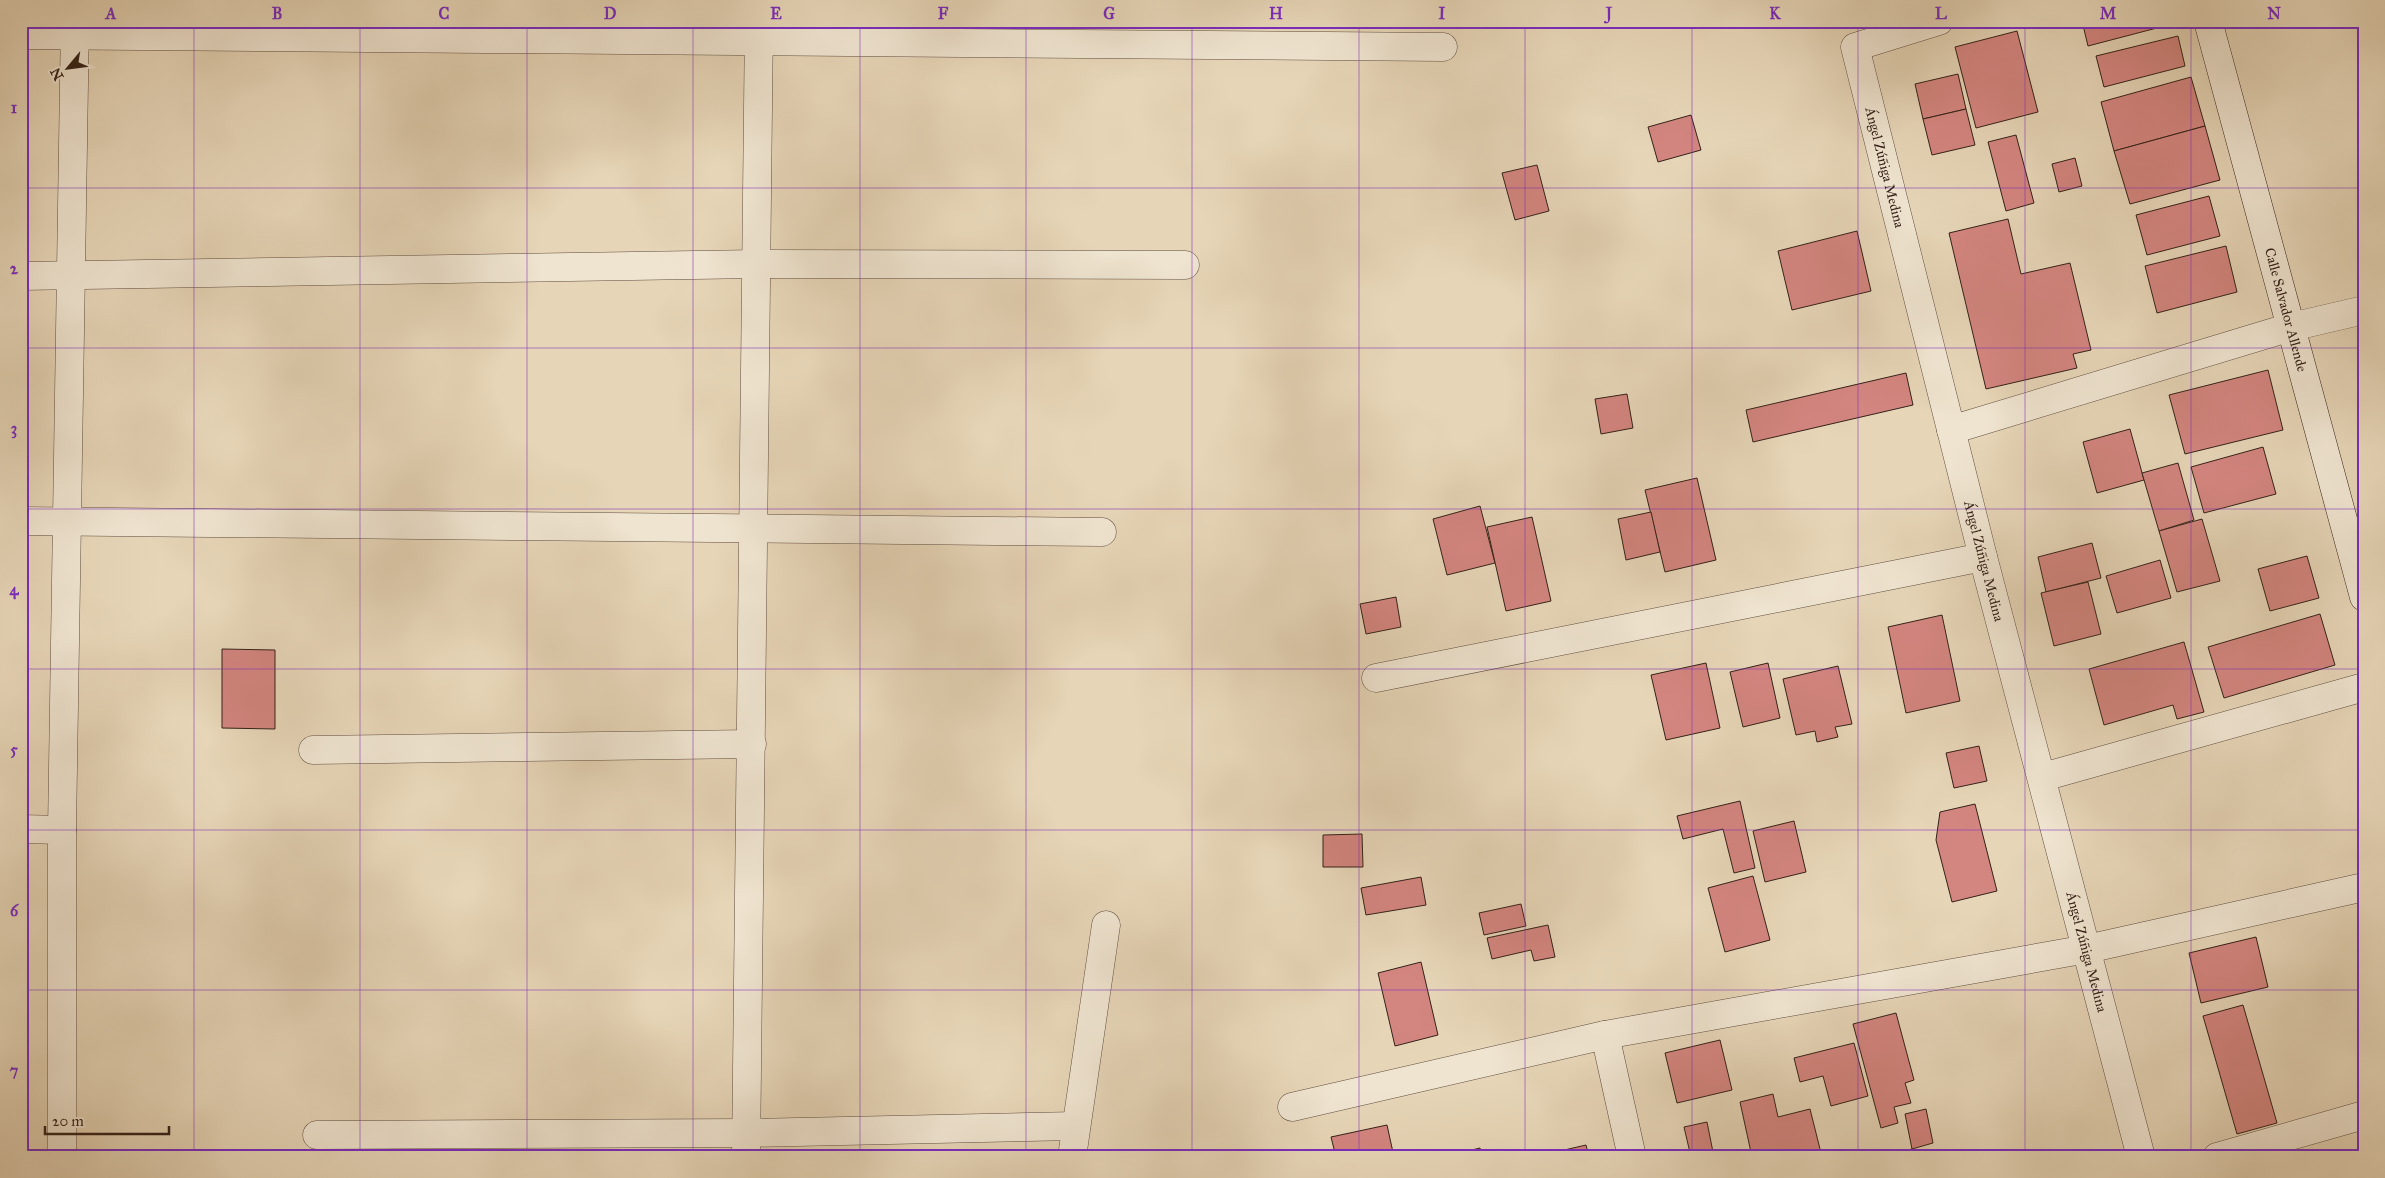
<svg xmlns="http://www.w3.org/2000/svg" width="2385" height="1178" font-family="'IM FELL Great Primer',serif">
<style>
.building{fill:#d3857f;stroke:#342118}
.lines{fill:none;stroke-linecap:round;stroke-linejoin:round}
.street-casing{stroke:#604e40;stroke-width:29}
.secondary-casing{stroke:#342118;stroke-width:29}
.street{stroke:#efe4d0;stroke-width:28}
.secondary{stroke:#efe4d0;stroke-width:28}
.grid{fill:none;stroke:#7b2cbf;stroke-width:1;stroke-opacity:0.55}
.labels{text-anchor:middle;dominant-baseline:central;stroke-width:4;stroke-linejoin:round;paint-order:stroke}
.street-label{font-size:14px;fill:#342118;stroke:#efe4d0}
.neatline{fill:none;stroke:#7b2cbf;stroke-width:2}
.grid-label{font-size:16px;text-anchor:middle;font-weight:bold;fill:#7b2cbf}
</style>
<rect width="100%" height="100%" fill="#e6d5b7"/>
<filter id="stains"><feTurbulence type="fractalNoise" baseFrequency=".004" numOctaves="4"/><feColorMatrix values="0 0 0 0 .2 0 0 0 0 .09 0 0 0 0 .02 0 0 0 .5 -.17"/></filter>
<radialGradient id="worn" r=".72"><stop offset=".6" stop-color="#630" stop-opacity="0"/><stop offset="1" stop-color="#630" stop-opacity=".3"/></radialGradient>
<g class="building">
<polygon points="2082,21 2176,21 2176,23 2088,46"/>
<polygon points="2017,31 2038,112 1976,128 1955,47"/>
<polygon points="2178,36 2185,66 2104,87 2096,56"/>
<polygon points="1958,74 1966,109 1923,119 1915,84"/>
<polygon points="2191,77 2205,126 2114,151 2101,102"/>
<polygon points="1966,109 1975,145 1932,155 1923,119"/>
<polygon points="1691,115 1701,150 1658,162 1648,127"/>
<polygon points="2205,126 2220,180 2130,204 2114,151"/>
<polygon points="2016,135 2034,203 2006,211 1988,142"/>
<polygon points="2075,158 2082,186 2059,192 2052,164"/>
<polygon points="1537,165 1549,211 1515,220 1502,173"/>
<polygon points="2209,196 2220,236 2147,255 2136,215"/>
<polygon points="2008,219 2021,274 2070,263 2091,350 2073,354 2077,368 1986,389 1949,233"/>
<polygon points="1857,231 1871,291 1792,310 1778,251"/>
<polygon points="2226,246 2237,292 2157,313 2145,266"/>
<polygon points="2268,370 2283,430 2185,454 2169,395"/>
<polygon points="1906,373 1913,405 1753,442 1746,410"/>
<polygon points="1627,394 1633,428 1601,434 1595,399"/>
<polygon points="2130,429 2144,480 2097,493 2083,442"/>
<polygon points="2263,447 2276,494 2204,513 2191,467"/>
<polygon points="2178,463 2194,520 2159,531 2142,473"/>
<polygon points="1697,478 1716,560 1665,572 1645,490"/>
<polygon points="1480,506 1495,563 1447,575 1433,519"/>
<polygon points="1651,512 1660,552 1626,560 1618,519"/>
<polygon points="1532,517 1551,601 1506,611 1487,527"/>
<polygon points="2202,519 2220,581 2177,592 2159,531"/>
<polygon points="2092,543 2101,578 2046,592 2038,557"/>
<polygon points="2307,556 2319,598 2270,611 2258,569"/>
<polygon points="2160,560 2171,598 2117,613 2106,576"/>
<polygon points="2088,582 2101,634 2054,646 2041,593"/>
<polygon points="1396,597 1401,627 1366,634 1360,604"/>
<polygon points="2320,614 2335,665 2224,698 2208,647"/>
<polygon points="1942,615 1960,701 1906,713 1888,627"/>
<polygon points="2184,642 2204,712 2177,719 2173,705 2104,725 2089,669"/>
<polygon points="222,649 275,650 275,729 222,728"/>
<polygon points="1706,663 1720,728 1666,740 1651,675"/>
<polygon points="1768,663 1780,718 1743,727 1730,672"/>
<polygon points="1838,666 1852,724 1835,727 1838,737 1817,742 1815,731 1796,735 1783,679"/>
<polygon points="1979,746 1987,781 1954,788 1946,753"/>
<polygon points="1740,801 1755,868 1734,873 1723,829 1683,839 1677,816"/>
<polygon points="1975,804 1997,891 1952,902 1936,840 1940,812"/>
<polygon points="1794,821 1806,872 1765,882 1753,831"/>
<polygon points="1362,834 1363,867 1323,867 1323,835"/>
<polygon points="1753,876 1770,940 1725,952 1708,888"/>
<polygon points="1421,877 1426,905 1366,915 1361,888"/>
<polygon points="1521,904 1526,926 1484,935 1479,913"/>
<polygon points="1548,925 1555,957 1534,961 1531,950 1492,959 1487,938"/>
<polygon points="2256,937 2268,987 2201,1003 2189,953"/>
<polygon points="1421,962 1438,1035 1395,1046 1378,973"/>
<polygon points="2243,1005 2277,1123 2237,1134 2203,1016"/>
<polygon points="1896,1013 1914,1080 1905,1083 1911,1103 1894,1107 1898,1123 1881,1128 1853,1024"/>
<polygon points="1720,1040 1732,1090 1677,1103 1665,1053"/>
<polygon points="1854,1043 1868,1096 1831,1106 1823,1076 1800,1082 1794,1058"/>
<polygon points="1773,1094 1778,1117 1810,1109 1822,1157 1752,1157 1740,1102"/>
<polygon points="1926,1109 1933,1143 1912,1149 1905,1114"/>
<polygon points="1707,1122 1714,1157 1691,1157 1684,1127"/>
<polygon points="1387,1125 1394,1157 1336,1157 1331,1137"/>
<polygon points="1586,1145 1589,1157 1534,1157"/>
<polygon points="1480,1148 1482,1157 1457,1157 1456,1154"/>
<polygon points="1912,1149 1914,1157 1884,1157 1884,1156"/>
</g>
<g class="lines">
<defs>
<g id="street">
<path id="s1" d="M 1939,21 L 1855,47 L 1983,557 L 2141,1157"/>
<polyline points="21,35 1443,47"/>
<polyline points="21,276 757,264 1185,265"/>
<polyline points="1951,430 2291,327 2364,310"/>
<polyline points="21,521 1102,532"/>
<polyline points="1376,678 1983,557"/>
<polyline points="313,750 752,744"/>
<polyline points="2043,777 2364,687"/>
<polyline points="21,829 62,830 62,1157"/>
<polyline points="62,830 75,21"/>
<polyline points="1605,1035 2087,949 2364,887"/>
<polyline points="1292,1107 1605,1035 1632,1157"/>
<polyline points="317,1135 746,1133 1076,1126"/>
<polyline points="746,1157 759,21"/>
<polyline points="1072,1157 1106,925"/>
<polyline points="2217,1157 2364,1115"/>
</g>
<g id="secondary">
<path id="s2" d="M 2208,21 L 2364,597"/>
</g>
</defs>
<use href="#street" class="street-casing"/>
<use href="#secondary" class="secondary-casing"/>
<use href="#street" class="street"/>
<use href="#secondary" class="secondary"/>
</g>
<path class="grid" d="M 194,21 L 194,1157M 360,21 L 360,1157M 527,21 L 527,1157M 693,21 L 693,1157M 860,21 L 860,1157M 1026,21 L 1026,1157M 1192,21 L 1192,1157M 1359,21 L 1359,1157M 1525,21 L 1525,1157M 1692,21 L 1692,1157M 1858,21 L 1858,1157M 2025,21 L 2025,1157M 2191,21 L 2191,1157M 21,188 L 2364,188M 21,348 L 2364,348M 21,509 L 2364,509M 21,669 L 2364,669M 21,830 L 2364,830M 21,990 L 2364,990"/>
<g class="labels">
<g class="street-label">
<text stroke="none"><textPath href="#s1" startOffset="212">Ángel Zúñiga Medina</textPath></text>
<text stroke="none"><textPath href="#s2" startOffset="299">Calle Salvador Allende</textPath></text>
<text stroke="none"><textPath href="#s1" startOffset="618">Ángel Zúñiga Medina</textPath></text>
<text stroke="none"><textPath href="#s1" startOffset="1022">Ángel Zúñiga Medina</textPath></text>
</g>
</g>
<rect width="2385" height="1178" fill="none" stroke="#e6d5b7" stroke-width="55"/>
<g transform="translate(68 68) rotate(241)" stroke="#efe4d0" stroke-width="4" paint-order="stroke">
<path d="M0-4L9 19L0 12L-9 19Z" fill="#342118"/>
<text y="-8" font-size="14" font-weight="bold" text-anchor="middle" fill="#342118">N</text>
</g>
<path d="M45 1126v8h124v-8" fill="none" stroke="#342118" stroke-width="2.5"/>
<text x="52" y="1126" font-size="15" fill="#342118" stroke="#efe4d0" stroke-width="4" paint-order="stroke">20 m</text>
<rect x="28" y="28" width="2330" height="1122" class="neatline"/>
<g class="grid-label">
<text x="111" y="19">A</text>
<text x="277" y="19">B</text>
<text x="444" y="19">C</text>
<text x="610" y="19">D</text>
<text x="776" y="19">E</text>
<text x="943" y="19">F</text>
<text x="1109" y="19">G</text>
<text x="1276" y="19">H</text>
<text x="1442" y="19">I</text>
<text x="1609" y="19">J</text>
<text x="1775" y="19">K</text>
<text x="1941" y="19">L</text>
<text x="2108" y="19">M</text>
<text x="2274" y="19">N</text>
<text x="14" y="113">1</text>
<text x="14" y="274">2</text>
<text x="14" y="434">3</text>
<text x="14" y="595">4</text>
<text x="14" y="755">5</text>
<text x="14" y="916">6</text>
<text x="14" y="1076">7</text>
</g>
<rect width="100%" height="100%" filter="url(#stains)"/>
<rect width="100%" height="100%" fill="url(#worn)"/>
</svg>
